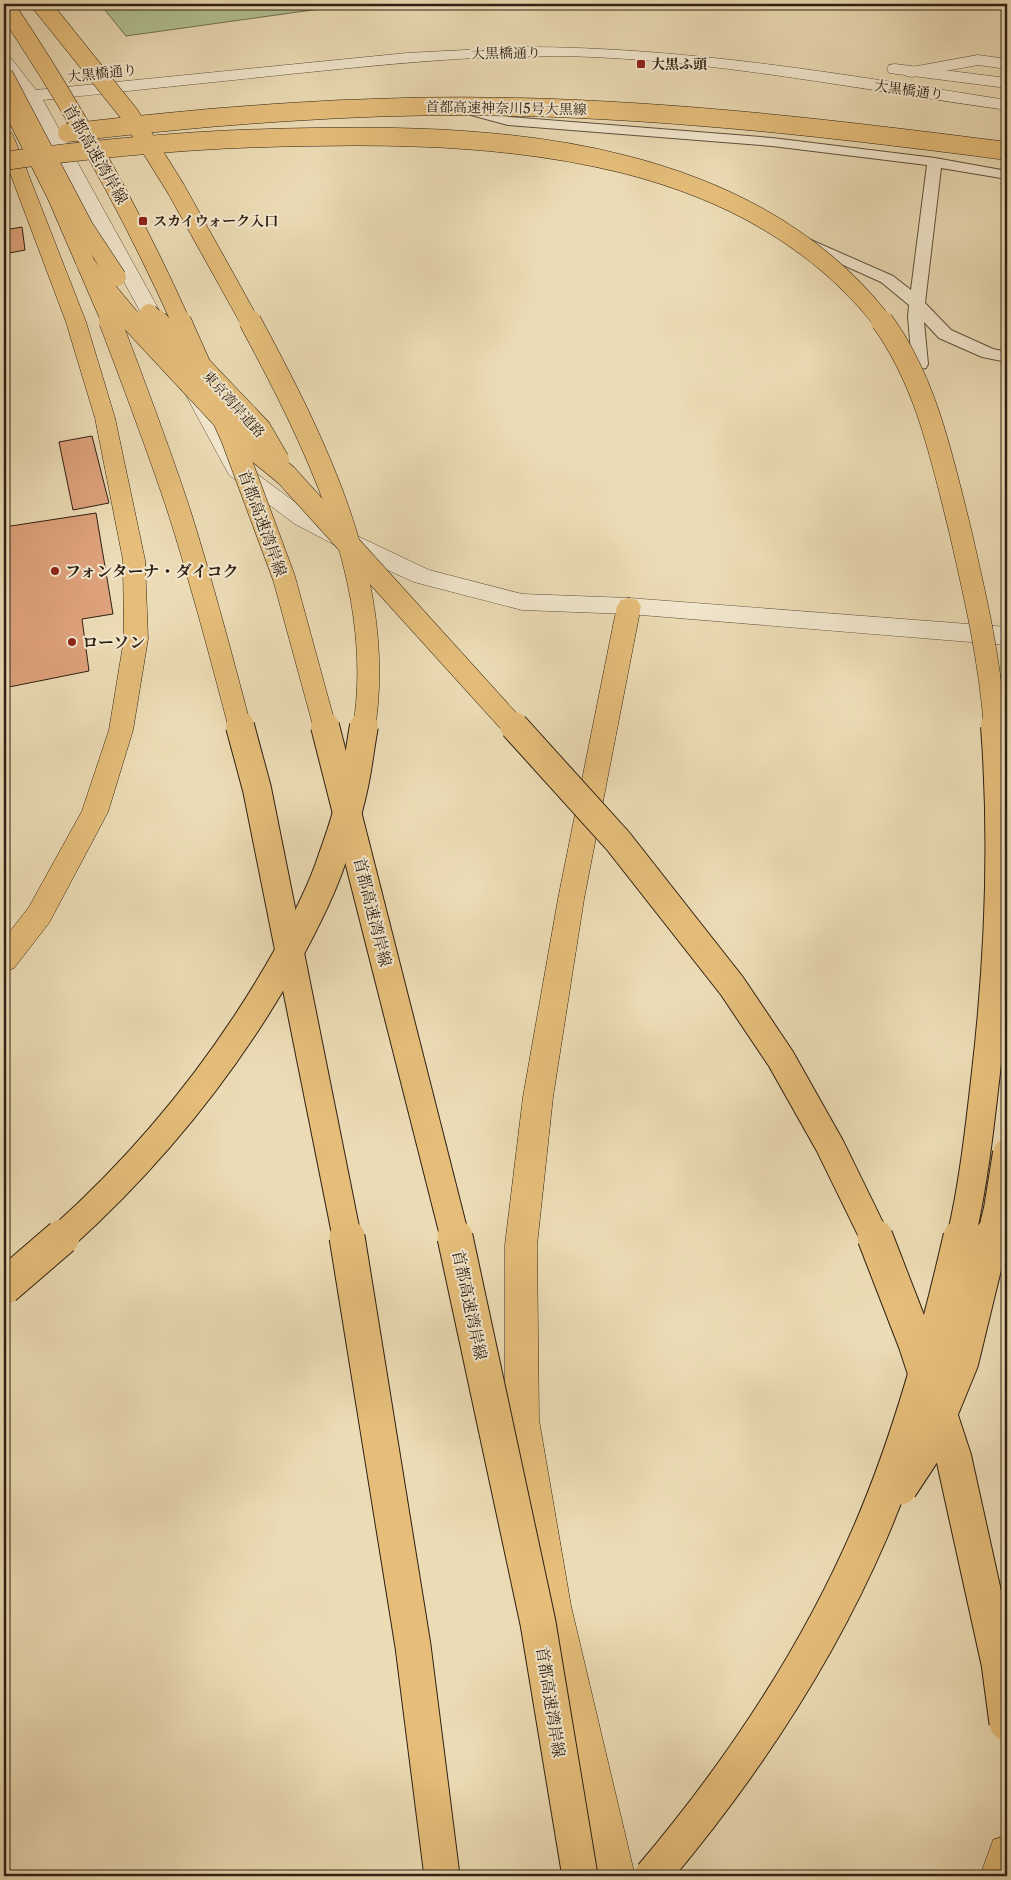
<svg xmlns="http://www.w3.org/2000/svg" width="1011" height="1880" font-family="'Libre Caslon Text','Noto Serif JP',serif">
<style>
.green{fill:#b2c292;stroke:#707152}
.building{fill:#dea27c;stroke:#2e2013}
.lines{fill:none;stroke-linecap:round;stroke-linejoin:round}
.service-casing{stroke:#5e4f3c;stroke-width:2}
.minor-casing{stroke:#5e4f3c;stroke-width:1}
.tertiary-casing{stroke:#5e4f3c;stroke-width:1}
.trunk-casing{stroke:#2e2013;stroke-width:1}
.motorway-casing{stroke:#2e2013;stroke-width:1}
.service{fill:#f3e8cf;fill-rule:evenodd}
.minor{fill:#f3e8cf;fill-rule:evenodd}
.tertiary{fill:#f3e8cf;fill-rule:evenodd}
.trunk{fill:#e6be7a;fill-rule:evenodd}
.motorway{fill:#e6be7a;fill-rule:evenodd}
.trunk-bridge-far3-casing{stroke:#2e2013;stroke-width:19;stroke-linecap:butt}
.trunk-bridge-far2-casing{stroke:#2e2013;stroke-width:23;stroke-linecap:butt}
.trunk-bridge-far1-casing{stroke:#2e2013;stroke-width:30;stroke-linecap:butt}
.trunk-bridge-casing{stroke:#2e2013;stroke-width:37;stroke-linecap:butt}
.motorway-bridge-far3-casing{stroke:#2e2013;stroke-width:19;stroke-linecap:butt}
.motorway-bridge-far2-casing{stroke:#2e2013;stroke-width:23;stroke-linecap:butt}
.motorway-bridge-far1-casing{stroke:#2e2013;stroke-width:30;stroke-linecap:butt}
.motorway-bridge-casing{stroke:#2e2013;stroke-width:37;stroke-linecap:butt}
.trunk-bridge-far3{stroke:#e6be7a;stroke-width:18}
.trunk-bridge-far2{stroke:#e6be7a;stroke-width:22}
.trunk-bridge-far1{stroke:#e6be7a;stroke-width:28}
.trunk-bridge{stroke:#e6be7a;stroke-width:35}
.motorway-bridge-far3{stroke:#e6be7a;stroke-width:18}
.motorway-bridge-far2{stroke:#e6be7a;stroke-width:22}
.motorway-bridge-far1{stroke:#e6be7a;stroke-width:28}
.motorway-bridge{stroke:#e6be7a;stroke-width:35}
.poi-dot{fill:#8f2418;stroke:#f3e8cf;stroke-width:2}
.labels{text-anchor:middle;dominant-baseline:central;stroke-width:4;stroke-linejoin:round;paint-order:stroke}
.far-street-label{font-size:14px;fill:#2e2013;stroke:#f3e8cf}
.far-poi-label{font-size:14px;font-weight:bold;fill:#2e2013;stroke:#f3e8cf;text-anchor:start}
.street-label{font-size:16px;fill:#2e2013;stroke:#f3e8cf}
.poi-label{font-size:16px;font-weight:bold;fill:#2e2013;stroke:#f3e8cf;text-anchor:start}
</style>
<rect width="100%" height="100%" fill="#ecdcb5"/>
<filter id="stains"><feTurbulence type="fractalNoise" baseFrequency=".004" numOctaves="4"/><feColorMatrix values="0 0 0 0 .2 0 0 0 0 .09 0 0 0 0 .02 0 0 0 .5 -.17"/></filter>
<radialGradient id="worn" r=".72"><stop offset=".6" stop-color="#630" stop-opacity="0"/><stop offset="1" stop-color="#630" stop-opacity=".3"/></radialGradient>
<polygon class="green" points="100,4 347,4 348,5 126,36"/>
<g class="building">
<polygon points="22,227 25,250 4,254 4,230"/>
<polygon points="92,436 109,503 73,510 59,442"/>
<polygon points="96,513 113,614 82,619 89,671 4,688 4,527"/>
</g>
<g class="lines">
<defs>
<polygon id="service" points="461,104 509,117 772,138 935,158 1007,171 1007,179 941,168 925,303 951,330 993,349 1007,352 1007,362 982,357 939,338 924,322 928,364 926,368 920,369 914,368 912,364 908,317 909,305 881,282 792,242 789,239 792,236 802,236 893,276 911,290 927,165 772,146 508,125 456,111 454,108"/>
<polygon id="minor" points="978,55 1007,59 1007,69 978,65 912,77 906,76 904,72 906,68 912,67"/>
<g id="tertiary">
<path d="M 524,47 C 687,47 847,75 1007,100 L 1007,110 C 859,90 712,59 562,56 C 471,55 380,65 290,74 C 207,83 125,91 43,100 L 174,337 L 171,341 L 164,343 L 157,341 L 154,337 L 24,97 L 4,71 L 4,55 L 10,57 L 36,90 L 407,53 Z"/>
<polygon points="895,64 1007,78 1007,88 889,73 887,69 889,65"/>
<polygon points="192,381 199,383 202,388 245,465 311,514 429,570 522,594 629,598 1007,627 1007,645 629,614 522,610 414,582 350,553 295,524 229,475 182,388 185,383"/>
</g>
<polygon id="trunk" points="629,598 637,600 641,606 584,899 553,1097 537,1245 539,1420 571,1606 635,1876 595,1876 535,1606 505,1420 505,1245 523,1097 558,899 617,606 621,600"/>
<g id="motorway">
<polygon points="4,130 10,131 13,135 86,322 115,418 145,560 148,639 133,730 108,812 49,923 14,968 4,972 4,939 29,907 82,811 109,730 124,639 123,560 95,418 66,322 4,157"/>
<polygon points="1007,1835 1007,1876 980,1876 993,1840"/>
</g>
</defs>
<use href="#service" class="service-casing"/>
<use href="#minor" class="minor-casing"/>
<use href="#tertiary" class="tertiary-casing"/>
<use href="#trunk" class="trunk-casing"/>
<use href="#motorway" class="motorway-casing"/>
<use href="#service" class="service"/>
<use href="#minor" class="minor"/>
<use href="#tertiary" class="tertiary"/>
<use href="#trunk" class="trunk"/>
<use href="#motorway" class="motorway"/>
<defs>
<g id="trunk-bridge-far3">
<polyline points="4,75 84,227 117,277"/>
<polyline points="85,263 134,322"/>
<polyline points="149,313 158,322"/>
</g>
<g id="trunk-bridge-far2">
<polyline points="132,321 242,439 286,475 515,728"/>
<polyline points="157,321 260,429 278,460"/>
</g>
<polyline id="trunk-bridge-far1" points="514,726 618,841 732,986 781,1059 830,1146 875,1238"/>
<polyline id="trunk-bridge" points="875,1237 916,1343 954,1459 999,1663 1007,1723"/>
<g id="motorway-bridge-far3">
<path d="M 4,4 C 72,105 131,211 181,322"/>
<polyline points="41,4 130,115 176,189 250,322"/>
<polyline points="4,92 56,195 111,322"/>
<path d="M 67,133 C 218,115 369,103 521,107 C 684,111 845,130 1007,151"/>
<path d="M 4,161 C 106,147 209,138 312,137 C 512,133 750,151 883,322"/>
</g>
<g id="motorway-bridge-far2">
<path d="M 110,321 C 134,384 158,447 179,511 C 202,583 221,655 240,728"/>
<polyline points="180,321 232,438 284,578 325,728"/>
<path d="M 250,321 C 316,444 387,584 364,728"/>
<path d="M 882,321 C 926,381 942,458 960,530 C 975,595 990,660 995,728"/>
</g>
<g id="motorway-bridge-far1">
<polyline points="240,726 257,789 347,1238"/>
<polyline points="325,726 455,1238"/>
<path d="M 61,1238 C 150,1158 227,1063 286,958 C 303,927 321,893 332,859 C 340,837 348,813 353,790 C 358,769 360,747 364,726"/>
<path d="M 961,1238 C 973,1186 979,1134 985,1081 C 999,963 1004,845 995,726"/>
<polyline points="991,1238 998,1209 1007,1153"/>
</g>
<g id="motorway-bridge">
<polyline points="347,1237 413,1646 442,1876"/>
<polyline points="455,1237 538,1623 580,1876"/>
<polyline points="4,1287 62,1237"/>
<polyline points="900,1487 925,1449 961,1361 991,1237"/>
<path d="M 652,1876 C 740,1772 816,1658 870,1533 C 911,1438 938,1337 961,1237"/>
</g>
</defs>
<use href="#trunk-bridge-far3" class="trunk-bridge-far3-casing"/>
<use href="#trunk-bridge-far2" class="trunk-bridge-far2-casing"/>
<use href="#trunk-bridge-far1" class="trunk-bridge-far1-casing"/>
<use href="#trunk-bridge" class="trunk-bridge-casing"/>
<use href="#motorway-bridge-far3" class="motorway-bridge-far3-casing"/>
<use href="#motorway-bridge-far2" class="motorway-bridge-far2-casing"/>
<use href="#motorway-bridge-far1" class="motorway-bridge-far1-casing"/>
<use href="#motorway-bridge" class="motorway-bridge-casing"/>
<use href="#trunk-bridge-far3" class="trunk-bridge-far3"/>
<use href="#trunk-bridge-far2" class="trunk-bridge-far2"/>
<use href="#trunk-bridge-far1" class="trunk-bridge-far1"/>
<use href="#trunk-bridge" class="trunk-bridge"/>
<use href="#motorway-bridge-far3" class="motorway-bridge-far3"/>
<use href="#motorway-bridge-far2" class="motorway-bridge-far2"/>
<use href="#motorway-bridge-far1" class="motorway-bridge-far1"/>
<use href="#motorway-bridge" class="motorway-bridge"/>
</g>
<g class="poi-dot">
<rect x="636" y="59" width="10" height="10" rx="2.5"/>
<rect x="138" y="216" width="10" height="10" rx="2.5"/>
<circle cx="55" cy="571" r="5"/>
<circle cx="72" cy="642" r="5"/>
</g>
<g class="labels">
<g class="far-street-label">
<text transform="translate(506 53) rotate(-1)">大黒橋通り</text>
<text transform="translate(102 73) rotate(-6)">大黒橋通り</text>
<text transform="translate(909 90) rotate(8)">大黒橋通り</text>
<text transform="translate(506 108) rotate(1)">首都高速神奈川5号大黒線</text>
<text transform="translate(234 404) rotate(48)">東京湾岸道路</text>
</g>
<g class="far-poi-label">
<text x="651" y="64">大黒ふ頭</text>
<text x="153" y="221">スカイウォーク入口</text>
</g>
<g class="street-label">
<text transform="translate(96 154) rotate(60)">首都高速湾岸線</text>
<text transform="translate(263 523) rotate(70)">首都高速湾岸線</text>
<text transform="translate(373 912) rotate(76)">首都高速湾岸線</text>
<text transform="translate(470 1305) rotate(78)">首都高速湾岸線</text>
<text transform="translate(551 1702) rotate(81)">首都高速湾岸線</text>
</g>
<g class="poi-label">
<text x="65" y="571">フォンターナ・ダイコク</text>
<text x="82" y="642">ローソン</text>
</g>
</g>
<rect width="1011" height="1880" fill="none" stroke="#ecdcb5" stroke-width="20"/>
<rect x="5" y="5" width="1001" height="1870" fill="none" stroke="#2e2013" stroke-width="2.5"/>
<rect x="10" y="10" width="991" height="1860" fill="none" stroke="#2e2013"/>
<rect width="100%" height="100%" filter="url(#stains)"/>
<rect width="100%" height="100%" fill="url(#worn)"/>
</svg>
